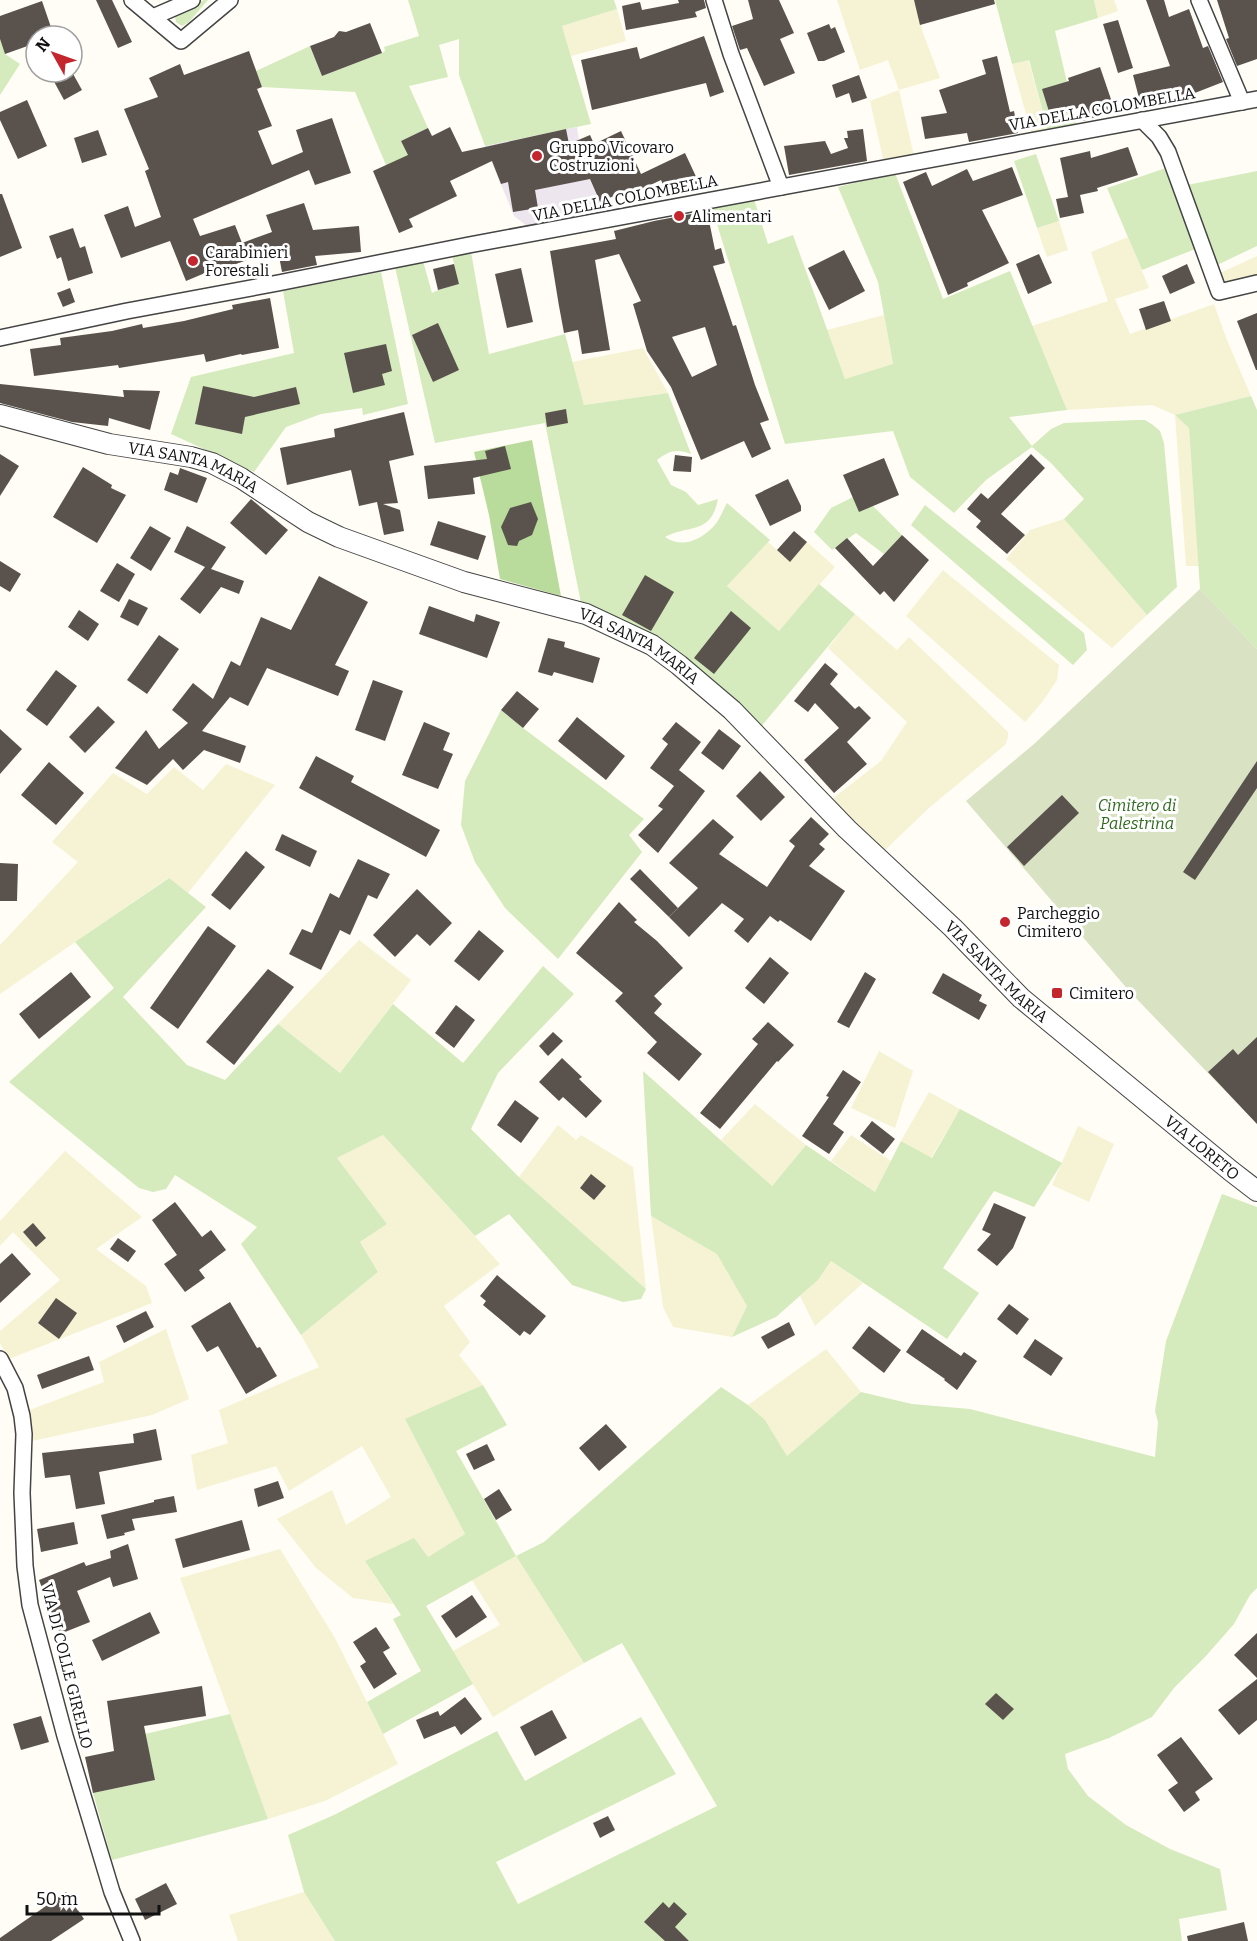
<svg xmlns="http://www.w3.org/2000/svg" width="1257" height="1941" font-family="Bitter,serif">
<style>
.industrial{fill:#eee6ef}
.farmland{fill:#f6f3d4}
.green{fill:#d5ebbd}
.forest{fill:#b9dc9c}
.cemetery{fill:#d9e3c4}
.building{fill:#5a524d;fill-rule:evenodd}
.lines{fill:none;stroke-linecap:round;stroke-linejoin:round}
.minor-casing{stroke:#444;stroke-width:18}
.tertiary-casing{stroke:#444;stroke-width:22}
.minor{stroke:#fff;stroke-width:15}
.tertiary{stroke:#fff;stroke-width:20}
.poi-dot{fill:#c4262e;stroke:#fff;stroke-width:2}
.labels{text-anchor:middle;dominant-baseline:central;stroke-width:6;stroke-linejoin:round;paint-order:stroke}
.street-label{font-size:16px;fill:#111;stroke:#fff}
.poi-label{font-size:16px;fill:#111;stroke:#fff;text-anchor:start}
.park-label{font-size:16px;font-style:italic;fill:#2f6b1f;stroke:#fff}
</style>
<rect width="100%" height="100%" fill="#fffdf5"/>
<polygon class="industrial" points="577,127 582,159 603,212 528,227 514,216 485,146"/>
<g class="farmland">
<polygon points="837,0 914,0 923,33 940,78 899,90 914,156 884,163 870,101 899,90 888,60 860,70"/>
<polygon points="1094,0 1114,0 1118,11 1098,18"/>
<polygon points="617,9 626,41 571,56 562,26"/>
<polygon points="1028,59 1048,131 1032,135 1012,64"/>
<polygon points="1059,221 1068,250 1047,257 1037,228"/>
<polygon points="1128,237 1149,288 1115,299 1130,334 1214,304 1227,340 1251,396 1175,415 1189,428 1199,566 1186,566 1175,415 1152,405 1067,410 1032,326 1108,301 1091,252"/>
<polygon points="1257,256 1257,279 1223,287 1218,274"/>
<polygon points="884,315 893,365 845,379 827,330"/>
<polygon points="643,348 668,393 584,405 572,362"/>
<polygon points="1064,519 1147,615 1112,648 1006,559 1030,530"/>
<polygon points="768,542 790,561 807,542 835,567 779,631 727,586"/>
<polygon points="943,570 1059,665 1057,680 1043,701 1025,722 906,616"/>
<polygon points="855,614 897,650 909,637 1008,732 1008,738 1005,745 930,807 885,850 832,799 881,761 907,722 828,648"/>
<polygon points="226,764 275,785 188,893 168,878 0,994 0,945 78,862 52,842 113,773 147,794 174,767 203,790"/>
<polygon points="359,940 411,980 340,1073 278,1024"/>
<polygon points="879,1051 913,1071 895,1128 851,1108"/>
<polygon points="929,1092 960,1109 931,1158 901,1141"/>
<polygon points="755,1104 806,1145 772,1186 721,1140"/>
<polygon points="558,1125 576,1140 581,1135 633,1167 646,1289 519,1177"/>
<polygon points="1078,1126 1114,1144 1089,1202 1052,1185"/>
<polygon points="383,1135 500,1264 444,1306 470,1342 459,1355 483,1385 406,1420 465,1534 428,1557 365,1561 393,1604 353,1598 316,1568 277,1519 332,1490 346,1525 391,1497 362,1446 289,1491 276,1466 197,1490 191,1455 228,1443 219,1410 319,1367 301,1335 378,1272 360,1242 387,1224 337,1158"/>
<polygon points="851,1135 891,1161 875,1192 831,1161"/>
<polygon points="65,1151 142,1217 96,1249 146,1286 152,1303 9,1359 0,1343 0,1331 60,1280 13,1232 0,1246 0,1221"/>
<polygon points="651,1216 718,1254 747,1306 732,1337 673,1327 663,1307"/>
<polygon points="831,1261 863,1283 815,1326 800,1296 818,1280"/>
<polygon points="166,1329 189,1399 152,1415 32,1441 27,1411 104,1382 99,1362"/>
<polygon points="826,1349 861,1392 787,1456 765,1420 748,1405"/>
<polygon points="280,1549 335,1638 398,1764 325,1801 268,1819 180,1578"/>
<polygon points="516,1556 584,1663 493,1717 453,1651 500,1625 472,1580"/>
<polygon points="304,1892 335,1941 238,1941 229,1915"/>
</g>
<g class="green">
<polygon points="204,0 208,0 189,22 182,26 176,22 175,17 179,11"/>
<polygon points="408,0 614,0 617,9 562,26 591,124 485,146 459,75 459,39 439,45 448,77 409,86 428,128 401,141 414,166 386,165 355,92 262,87 256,71 310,46 322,76 382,53 385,51 384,47 419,36"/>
<polygon points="995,0 1094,0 1098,18 1055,31 1077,125 1048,131 1029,60 1012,64"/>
<polygon points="0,39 5,54 20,64 0,95"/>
<polygon points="1036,154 1059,221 1037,228 1014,161"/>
<polygon points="1166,168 1198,248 1142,270 1107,188"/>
<polygon points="1257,171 1257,246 1215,266 1187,185"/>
<polygon points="895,173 943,299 1010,271 1067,410 1009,417 1032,446 1051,429 1064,423 1136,420 1145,420 1153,425 1160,431 1164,443 1177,587 1147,615 1064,519 1084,499 1051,463 1032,447 986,480 954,513 910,477 893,431 785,444 712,208 754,199 768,244 793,235 845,379 893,364 878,282 838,187"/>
<path d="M 471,252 L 489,354 L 565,334 L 584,405 L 668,393 L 691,454 C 677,448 668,451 657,460 L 671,485 L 686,492 L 698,505 L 718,499 C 711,536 688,524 665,537 C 681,548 699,541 712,528 C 719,522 723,510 727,503 L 770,540 L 727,586 L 779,631 L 819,584 L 855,614 L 760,728 L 581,603 L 545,423 L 435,443 L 395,267 L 423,261 L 432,293 L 438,290 L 459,284 L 452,255 Z"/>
<polygon points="381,272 408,404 363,415 362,408 321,414 286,427 254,472 171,434 191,377 294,353 283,291"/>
<polygon points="1251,396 1257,410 1257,649 1200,589 1189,428 1175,415"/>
<polygon points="853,497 873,506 902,535 884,554 856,533 832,550 814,532 831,508"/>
<polygon points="925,505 1084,633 1087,650 1073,665 911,525"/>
<polygon points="501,710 523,728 644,819 629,835 642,852 558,959 505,908 475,862 461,825 465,781"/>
<polygon points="169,878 206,907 123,997 187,1065 225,1080 278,1024 340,1073 393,1004 463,1063 543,966 574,994 498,1073 471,1129 519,1177 646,1289 641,1299 623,1302 572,1285 509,1214 475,1236 383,1135 337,1158 387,1224 360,1242 378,1272 301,1335 241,1244 257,1227 175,1175 166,1189 153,1192 139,1188 9,1082 114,988 75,942"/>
<polygon points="643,1071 772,1186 806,1145 875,1192 901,1141 932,1158 960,1109 1062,1163 1034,1207 994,1191 943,1268 979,1293 947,1339 831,1261 818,1280 776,1317 732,1337 747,1306 717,1254 651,1216"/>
<polygon points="1222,1194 1257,1207 1257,1588 1250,1595 1234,1624 1205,1657 1174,1688 1152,1717 1109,1738 1065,1754 1068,1769 1088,1796 1126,1825 1170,1849 1220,1869 1227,1910 1179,1919 1182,1941 335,1941 304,1892 288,1835 334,1815 497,1731 525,1781 641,1717 676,1774 496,1862 518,1904 717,1806 622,1643 584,1663 516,1556 426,1606 473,1684 383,1734 367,1702 421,1671 393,1619 401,1615 365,1561 414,1538 428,1557 465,1534 405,1419 483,1385 507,1425 456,1451 516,1556 544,1542 721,1387 748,1405 765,1420 787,1456 861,1392 912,1404 970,1409 1155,1457 1158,1422 1155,1411 1166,1341"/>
<polygon points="230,1714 268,1819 112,1860 93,1793 155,1780 145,1734"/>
</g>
<polygon class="forest" points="532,440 561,596 500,579 489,515 474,452"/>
<polygon class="cemetery" points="1200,589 1257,649 1257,1124 1130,992 966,801 1034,744"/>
<g class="building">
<polygon points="96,0 112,0 132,42 118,48"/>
<polygon points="678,0 704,0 706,8 695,12 697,17 626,30 622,6 640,2 642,10 679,3"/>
<polygon points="748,0 779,0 794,33 780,39 795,73 764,86 747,48 740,50 732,26 753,19"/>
<polygon points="914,0 994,0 995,4 920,25"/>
<polygon points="1146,0 1164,0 1169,17 1189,9 1203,48 1208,46 1223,82 1182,98 1178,88 1139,98 1133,75 1170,66"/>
<polygon points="1217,0 1257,0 1257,59 1237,66 1226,39 1229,38"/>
<polygon points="42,1 54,36 36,36 36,43 5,54 0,39 0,16"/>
<polygon points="1118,20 1133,68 1118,73 1103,24"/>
<polygon points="370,23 382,53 322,76 310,46 334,37 339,31 346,32"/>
<polygon points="829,24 831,29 835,27 845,52 824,61 818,61 807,33"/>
<polygon points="704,36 724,92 710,97 706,83 592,110 581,60 637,47 640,59"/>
<polygon points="249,51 262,87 257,89 272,126 258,131 272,165 303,152 296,130 332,118 351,173 315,185 309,170 193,219 200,236 235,225 242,243 272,232 266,215 304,203 313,230 359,226 361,252 315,256 317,265 282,272 279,256 276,257 275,250 225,268 224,265 186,281 170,241 121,258 104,215 128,206 135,227 161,217 145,171 149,169 124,109 158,97 149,78 180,64 184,75"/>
<polygon points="997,56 1010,112 1014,111 1018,133 969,142 967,133 925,139 921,117 947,113 939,90 986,74 982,60"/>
<polygon points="1100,67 1115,111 1083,121 1078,108 1051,118 1042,89 1069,81 1068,78"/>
<polygon points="59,72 72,72 82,90 64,100 51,76"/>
<polygon points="859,75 867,98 852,103 849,93 836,98 832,85"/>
<polygon points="27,100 47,146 18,159 0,120 0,112"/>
<polygon points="450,127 462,152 566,129 569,144 590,135 594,144 621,131 641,174 685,153 699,183 669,198 661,180 623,198 621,193 600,202 590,179 535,190 538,208 513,212 508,182 501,184 492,161 450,181 457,196 409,219 413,227 399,233 373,171 408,155 401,141 428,128 432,136"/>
<polygon points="863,129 867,161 789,175 784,146 825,141 831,154 848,148 844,138 848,138 847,131"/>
<polygon points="98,130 107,155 82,163 74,138"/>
<polygon points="1128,147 1138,175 1097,188 1098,191 1080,195 1084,213 1060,218 1056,199 1068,197 1060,158 1090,151 1091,158"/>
<polygon points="1012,167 1023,195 982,210 1009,263 967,283 968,286 948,295 903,182 926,172 932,186 967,169 973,181"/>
<polygon points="0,194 2,194 22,248 0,257"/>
<path d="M 707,211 L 715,250 L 721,248 L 725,263 L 713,266 L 733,326 L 736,325 L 755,385 L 769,420 L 760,423 L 771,449 L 752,458 L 744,441 L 701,460 L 671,387 L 647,351 L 633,304 L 641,301 L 619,254 L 595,260 L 610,350 L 582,354 L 578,330 L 564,333 L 559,306 L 550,251 L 616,239 L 614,231 L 654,221 ZM 705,327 L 717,365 L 692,377 L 672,337 Z"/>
<polygon points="73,228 80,248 85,246 93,273 68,281 61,257 57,259 49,236"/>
<polygon points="844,250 865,291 829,310 808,268"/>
<polygon points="1039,254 1052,283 1028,294 1016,264"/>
<polygon points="454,264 459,284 438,290 433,269"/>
<polygon points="1187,264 1195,283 1170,294 1162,276"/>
<polygon points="521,268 533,322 507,328 495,274"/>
<polygon points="70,288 75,302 63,307 57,293"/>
<polygon points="270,298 279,348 242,355 241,354 206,362 204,354 119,368 118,365 34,376 30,349 61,345 60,338 112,331 142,324 143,328 184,321 233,309 232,305"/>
<polygon points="1164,301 1171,321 1146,330 1139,309"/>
<polygon points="1257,313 1257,370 1256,370 1237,321"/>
<polygon points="438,323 459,370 433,382 412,335"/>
<polygon points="386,344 392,371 382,374 385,385 353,393 344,353"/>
<polygon points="0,384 124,397 123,390 160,391 150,430 109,418 108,426 72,422 0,403"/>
<polygon points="203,386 254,397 296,387 300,404 245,417 242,434 195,424"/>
<polygon points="566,409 568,423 547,427 545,413"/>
<polygon points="404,412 414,455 389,461 398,503 383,504 400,510 404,531 384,535 377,502 359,506 351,470 287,485 280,448 335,437 334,429"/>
<polygon points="505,446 511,469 473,478 475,494 428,499 424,466 487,459 485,451"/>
<polygon points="0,454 19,466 0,496"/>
<polygon points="1031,454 1045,468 1001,514 1025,535 1007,554 976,527 981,521 967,509 981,493 988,499"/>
<polygon points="675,455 692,457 691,472 673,471"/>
<polygon points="884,458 899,495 859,512 843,475"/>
<polygon points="83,467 112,485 111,488 126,495 97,543 53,517"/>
<polygon points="180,468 207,478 197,503 164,490 170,472 178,475"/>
<polygon points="788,479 801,506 801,511 770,526 755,495"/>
<polygon points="251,499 288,530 266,555 230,523"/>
<polygon points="531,502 538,519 532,535 519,541 517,546 508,545 501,527 510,508"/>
<polygon points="438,521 486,536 478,560 430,545"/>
<polygon points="150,526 171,538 151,571 130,558"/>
<polygon points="187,526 226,547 211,569 244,581 239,594 221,587 200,614 180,599 205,567 174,552"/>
<polygon points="794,531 807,542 790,562 777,550"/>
<polygon points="902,535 929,560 894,602 884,591 880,595 835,548 847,538 873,566"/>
<polygon points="0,561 21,574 10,592 0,586"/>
<polygon points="117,563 135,574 119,602 100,591"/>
<polygon points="645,575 674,592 651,631 622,615"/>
<polygon points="319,576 368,602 335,665 349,671 338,696 267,668 248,706 230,697 202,731 246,746 240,763 204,750 183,770 173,759 147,785 115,768 146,730 159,749 188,723 172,710 193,683 213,699 231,661 240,666 261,617 291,630"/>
<polygon points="129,599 148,608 138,626 120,617"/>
<polygon points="429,606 474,622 476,614 500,622 487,658 419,634"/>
<polygon points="79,610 99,624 88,641 68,627"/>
<polygon points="731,611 751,628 714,674 694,658"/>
<polygon points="159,635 179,649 147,694 127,680"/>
<polygon points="548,638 565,642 564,647 600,658 593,683 554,672 552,676 538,672"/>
<polygon points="825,663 838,674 830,684 855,709 859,706 871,718 847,742 867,764 834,793 804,760 839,728 815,703 808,712 794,701"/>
<polygon points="56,670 77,686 47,726 26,710"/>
<polygon points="373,680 403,691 385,741 355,730"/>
<polygon points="517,691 539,709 523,728 501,710"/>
<polygon points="98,706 115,722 85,753 69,737"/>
<polygon points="577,717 625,756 606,780 558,741"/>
<polygon points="424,722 450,733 443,750 453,754 438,789 402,775"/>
<polygon points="676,722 701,742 679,770 705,791 658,853 638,835 663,809 658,806 674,786 650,768 668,744 662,739"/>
<polygon points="0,729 22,749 0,774"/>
<polygon points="719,729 741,746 723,770 701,753"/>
<polygon points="316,756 354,776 351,782 440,830 426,857 299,788"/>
<polygon points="1257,761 1257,788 1195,880 1183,872"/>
<polygon points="49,762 84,793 56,825 21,795"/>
<polygon points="760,771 785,797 761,821 736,796"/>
<polygon points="1062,795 1079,813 1024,866 1007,847"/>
<polygon points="811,817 829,834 819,844 825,849 809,866 845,891 811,941 780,920 778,922 770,916 748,943 734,931 744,919 722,903 689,937 669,917 698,888 669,863 713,819 734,837 719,854 767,887 795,846 789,841"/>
<polygon points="282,834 317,851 310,867 275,850"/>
<polygon points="246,851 265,867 230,910 211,895"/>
<polygon points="358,859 390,874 377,899 368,895 350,935 340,930 321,970 289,954 302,929 312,933 330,893 339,898"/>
<polygon points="0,863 18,864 17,901 0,901"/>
<polygon points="640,869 678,908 669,917 630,879"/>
<polygon points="417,889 452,923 430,946 417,934 395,957 373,935"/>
<polygon points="619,902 637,920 634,922 657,941 683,968 654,996 662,1004 654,1013 702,1054 679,1081 647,1053 657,1042 615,1001 623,993 576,953"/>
<polygon points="208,926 236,946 178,1029 150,1008"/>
<polygon points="479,930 504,951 479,981 454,961"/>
<polygon points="770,957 789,973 764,1004 745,988"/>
<polygon points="268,969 294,987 234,1065 206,1042"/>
<polygon points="71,972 91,997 39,1039 19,1014"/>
<polygon points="865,972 876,979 849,1028 837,1022"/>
<polygon points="943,973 982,995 979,1001 987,1005 979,1020 932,993"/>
<polygon points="456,1005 475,1020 454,1048 435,1033"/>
<polygon points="768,1022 794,1045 778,1062 777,1061 720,1129 700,1113 758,1044 752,1039"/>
<polygon points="553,1032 563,1041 548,1056 539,1046"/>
<polygon points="1257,1037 1257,1124 1208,1072 1233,1049 1238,1055"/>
<polygon points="562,1058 582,1077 579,1079 602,1101 586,1118 563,1097 559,1101 539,1082"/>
<polygon points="843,1070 861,1082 833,1124 844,1132 829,1154 802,1136 829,1097 826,1096"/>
<polygon points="515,1100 539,1118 521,1143 497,1125"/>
<polygon points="872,1121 895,1139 883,1154 860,1136"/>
<polygon points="591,1174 606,1186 594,1200 580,1188"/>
<polygon points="175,1202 202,1237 211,1230 226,1250 199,1270 205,1278 185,1292 164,1264 177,1255 152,1220"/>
<polygon points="994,1203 1026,1217 1013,1248 997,1266 977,1250 991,1234 982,1230"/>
<polygon points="33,1223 46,1238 36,1247 23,1232"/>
<polygon points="118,1238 136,1251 128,1262 110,1249"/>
<polygon points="12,1253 31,1274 0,1303 0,1264"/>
<polygon points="497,1275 546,1316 530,1335 524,1331 520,1336 483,1305 486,1301 480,1296"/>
<polygon points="56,1298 77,1313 59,1339 38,1323"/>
<polygon points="230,1302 257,1348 260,1347 277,1376 246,1394 218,1346 207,1352 191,1326"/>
<polygon points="1009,1304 1029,1319 1017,1335 997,1319"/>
<polygon points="146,1311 154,1327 124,1343 116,1326"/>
<polygon points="789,1322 795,1335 768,1349 761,1337"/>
<polygon points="869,1326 901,1350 884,1373 852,1348"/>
<polygon points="922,1329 961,1356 964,1352 977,1361 957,1390 944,1380 945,1379 906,1352"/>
<polygon points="1035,1339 1063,1358 1051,1376 1023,1357"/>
<polygon points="89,1356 94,1370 42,1389 37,1375"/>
<polygon points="606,1424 627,1447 599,1471 579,1448"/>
<polygon points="156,1429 162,1460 99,1472 105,1504 76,1509 70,1475 45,1478 42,1453 134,1443 133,1434"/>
<polygon points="487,1444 495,1460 474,1470 466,1454"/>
<polygon points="278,1481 284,1498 258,1507 254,1489"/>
<polygon points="499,1489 512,1510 496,1520 484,1499"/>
<polygon points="174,1496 177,1512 132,1519 135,1530 124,1533 125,1535 107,1539 101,1515 154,1502 154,1500"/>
<polygon points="242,1520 250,1550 183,1568 175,1539"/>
<polygon points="74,1522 78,1544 41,1552 37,1529"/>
<polygon points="128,1544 138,1579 113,1587 110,1577 77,1591 90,1622 60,1634 39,1580 84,1562 86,1566 111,1558 110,1551"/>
<polygon points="472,1595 487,1617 456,1638 441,1616"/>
<polygon points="150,1612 160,1633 102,1661 92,1640"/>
<polygon points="376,1627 390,1648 383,1652 397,1674 374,1689 360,1666 366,1662 353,1642"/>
<polygon points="1257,1633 1257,1678 1234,1655"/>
<polygon points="1257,1679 1257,1720 1239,1735 1218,1710"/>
<polygon points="202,1686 206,1716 144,1726 155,1780 93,1793 85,1757 114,1751 107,1701"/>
<polygon points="996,1693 1014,1709 1003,1720 985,1704"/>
<polygon points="465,1697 482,1719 461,1735 455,1726 424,1739 416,1720 438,1711 440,1716"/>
<polygon points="552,1710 567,1738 535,1756 520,1727"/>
<polygon points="41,1716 49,1742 21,1750 13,1724"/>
<polygon points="1181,1737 1213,1779 1195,1792 1200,1800 1184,1812 1168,1790 1178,1783 1157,1755"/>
<polygon points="608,1816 615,1830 600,1838 593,1823"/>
<polygon points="166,1883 177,1904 145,1920 135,1899"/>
<polygon points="66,1892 84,1919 51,1941 0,1941 0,1938"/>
<polygon points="663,1902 669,1908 674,1902 687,1914 675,1927 689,1941 665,1941 644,1922"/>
<polygon points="1244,1922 1248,1941 1188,1941 1187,1936"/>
</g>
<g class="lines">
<defs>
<g id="minor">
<polyline points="132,0 181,41 230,0"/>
<polyline points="714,0 731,54 781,187"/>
<polyline points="1199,0 1242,102"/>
<polyline points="153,17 192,0"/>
<polyline points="1142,120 1159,137 1168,152 1219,292 1257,283"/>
<polyline points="0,338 127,311 278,283 469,245 1257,99"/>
<polyline points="0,1359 15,1388 22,1416 24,1434 22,1493 25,1566 30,1605 65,1736 112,1892 132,1941"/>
</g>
<g id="tertiary">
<path id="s1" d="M 0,415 L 109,444 L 191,457 L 212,463 L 241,478 L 308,522 L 339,537 L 464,582 L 586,614 L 652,645 L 679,665 L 732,710 L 847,829 L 953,928 L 1021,998 L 1231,1171 L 1257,1191"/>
</g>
</defs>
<use href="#minor" class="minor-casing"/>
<use href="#tertiary" class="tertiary-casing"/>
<use href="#minor" class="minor"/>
<use href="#tertiary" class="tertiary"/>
</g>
<g class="poi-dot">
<circle cx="537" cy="156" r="6"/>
<circle cx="679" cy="216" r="6"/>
<circle cx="193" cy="261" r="6"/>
<circle cx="1005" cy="922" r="6"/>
<rect x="1051" y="987" width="12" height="12" rx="3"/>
</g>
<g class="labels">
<g class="street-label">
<text transform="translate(1102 109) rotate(-10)">VIA DELLA COLOMBELLA</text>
<text transform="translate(625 198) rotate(-11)">VIA DELLA COLOMBELLA</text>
<text stroke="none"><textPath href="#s1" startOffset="201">VIA SANTA MARIA</textPath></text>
<text stroke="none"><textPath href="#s1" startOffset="686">VIA SANTA MARIA</textPath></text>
<text stroke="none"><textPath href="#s1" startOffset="1172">VIA SANTA MARIA</textPath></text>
<text stroke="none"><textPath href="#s1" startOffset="1443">VIA LORETO</textPath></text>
<text transform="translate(67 1666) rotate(76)">VIA DI COLLE GIRELLO</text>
</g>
<g class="poi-label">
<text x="549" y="147">Gruppo Vicovaro<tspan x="549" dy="18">Costruzioni</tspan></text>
<text x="691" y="216">Alimentari</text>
<text x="205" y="252">Carabinieri<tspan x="205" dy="18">Forestali</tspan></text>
<text x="1017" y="913">Parcheggio<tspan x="1017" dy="18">Cimitero</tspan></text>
<text x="1069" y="993">Cimitero</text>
</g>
<g class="park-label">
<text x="1137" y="805">Cimitero di<tspan x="1137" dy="18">Palestrina</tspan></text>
</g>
</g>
<g transform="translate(54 54) rotate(310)"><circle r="28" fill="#ffffff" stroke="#a0a0a0" stroke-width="1.5"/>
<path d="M0-4.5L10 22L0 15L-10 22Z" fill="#c4262e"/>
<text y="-9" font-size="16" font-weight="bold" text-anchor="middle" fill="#111111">N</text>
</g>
<path d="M27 1905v9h132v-9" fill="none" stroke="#111111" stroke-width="3"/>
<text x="36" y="1905" font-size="18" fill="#111111" stroke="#ffffff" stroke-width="4.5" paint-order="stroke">50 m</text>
</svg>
